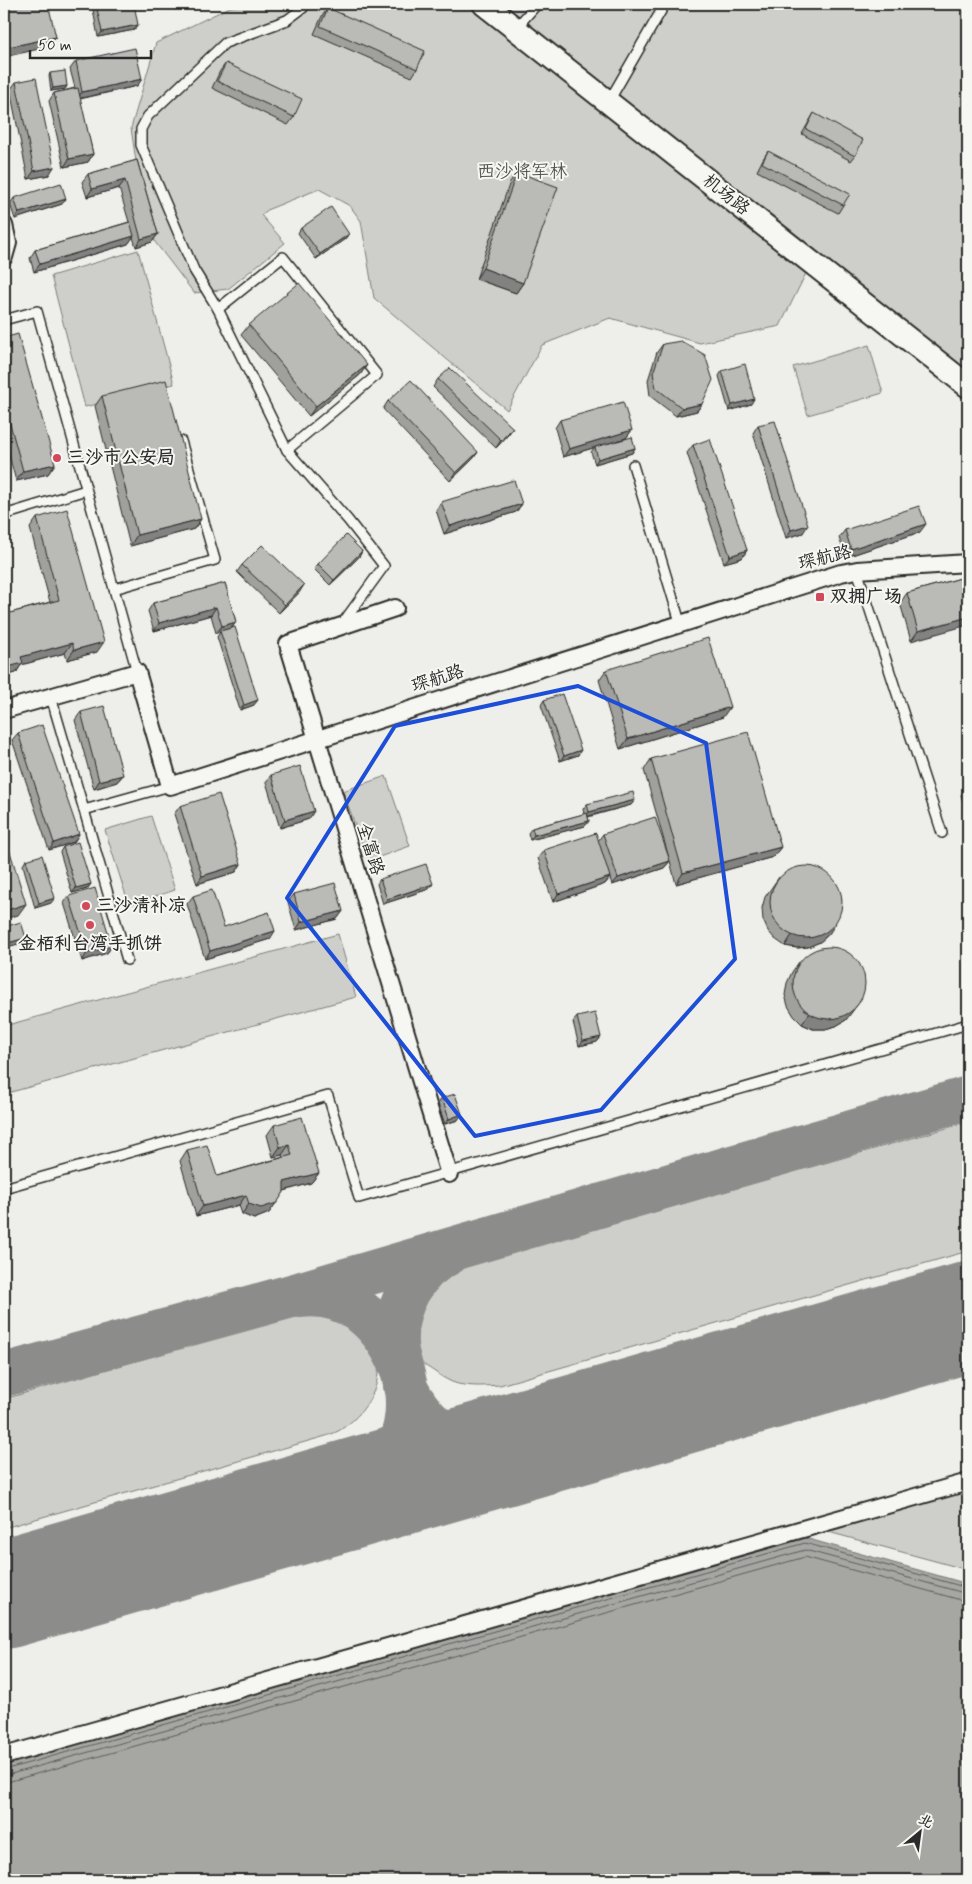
<svg xmlns="http://www.w3.org/2000/svg" width="972" height="1884" font-family="Mynerve,'LXGW WenKai TC',sans-serif">
<style>
.green{fill:#cececa;stroke:#7c7c7a}
.water{fill:#a6a6a3;stroke:#757573}
.lines{fill:none;stroke-linecap:round;stroke-linejoin:round}
.shore{stroke:#5c5c5b;stroke-width:1}
.taxiway{stroke:#8c8c8a;stroke-width:44}
.runway{stroke:#8c8c8a;stroke-width:110}
.lane-casing{stroke:#2b2b2b;stroke-width:12}
.street-casing{stroke:#2b2b2b;stroke-width:20}
.secondary-casing{stroke:#2b2b2b;stroke-width:26}
.lane{stroke:#f6f6f2;stroke-width:9}
.street{stroke:#f6f6f2;stroke-width:16}
.secondary{stroke:#f6f6f2;stroke-width:22}
.wall{fill:#a0a09d;stroke:#2b2b2b}
.shaded-wall{fill:#828280;stroke:#2b2b2b}
.building{fill:#babab7;stroke:#2b2b2b}
.marked{fill:none;stroke:#1d4ed8;stroke-width:4;stroke-linejoin:round}
.poi-dot{fill:#d1495b;stroke:#f6f6f2;stroke-width:2}
.labels{text-anchor:middle;dominant-baseline:central;stroke-width:4;stroke-linejoin:round;paint-order:stroke}
.park-label{font-size:18px;fill:#545453;stroke:#f6f6f2}
.street-label{font-size:18px;fill:#2b2b2b;stroke:#f6f6f2}
.poi-label{font-size:18px;font-weight:bold;fill:#2b2b2b;stroke:#f6f6f2;text-anchor:start}
</style>
<rect width="100%" height="100%" fill="#eeeeea"/>
<filter id="ink" filterUnits="userSpaceOnUse"><feTurbulence type="fractalNoise" baseFrequency=".02" numOctaves="2"/><feDisplacementMap in="SourceGraphic" scale="10" xChannelSelector="R" yChannelSelector="G"/><feConvolveMatrix kernelMatrix="1 2 1 2 8 2 1 2 1" color-interpolation-filters="sRGB"/></filter>
<g filter="url(#ink)">
<g class="green">
<polygon points="249,4 968,4 968,374 815,255 780,326 700,343 610,318 542,345 507,410 374,298 361,221 350,206 319,189 269,209 261,215 285,243 228,289 194,293 155,242 137,168 131,128 156,43 230,7"/>
<polygon points="138,250 174,384 85,407 51,276"/>
<polygon points="869,345 883,393 808,415 793,367"/>
<polygon points="386,776 410,846 368,861 343,791"/>
<polygon points="151,816 175,890 129,905 105,830"/>
<polygon points="338,934 356,997 4,1094 4,1026"/>
<path d="M 968,1122 L 968,1251 L 500,1385 C 486,1386 473,1387 458,1384 C 450,1382 442,1377 435,1372 C 431,1369 425,1366 422,1363 C 401,1335 420,1294 445,1275 C 450,1272 457,1270 462,1267 Z"/>
<path d="M 293,1316 C 308,1316 321,1315 335,1319 C 343,1321 352,1328 359,1333 C 362,1335 368,1338 370,1342 C 391,1372 369,1411 343,1428 C 338,1432 331,1434 326,1436 L 4,1528 L 4,1399 Z"/>
<polygon points="968,1487 968,1570 821,1530"/>
</g>
<polygon class="water" points="805,1538 968,1584 968,1880 4,1880 4,1765"/>
<g class="lines">
<g class="shore">
<polyline points="4,1770 805,1543 968,1588"/>
<polyline points="4,1776 805,1550 968,1594"/>
<polyline points="4,1783 805,1557 968,1602"/>
</g>
<g class="taxiway">
<path d="M 300,1296 C 347,1290 381,1321 399,1362"/>
<polyline points="4,1375 288,1297 968,1098"/>
<path d="M 405,1386 C 426,1430 459,1450 508,1449"/>
<path d="M 353,1494 C 392,1470 412,1436 406,1389 C 404,1373 397,1359 396,1344 C 394,1306 415,1269 449,1253"/>
</g>
<polyline class="runway" points="4,1594 968,1317"/>
<defs>
<g id="lane">
<polyline points="305,4 303,8 287,20 225,43 148,116 141,129 141,145 194,270 218,309 287,450 348,520 384,566 342,624"/>
<polyline points="516,28 537,4"/>
<polyline points="609,101 665,4"/>
<polyline points="218,309 283,257 377,375 287,450"/>
<polyline points="4,320 37,311 137,672"/>
<polyline points="633,465 680,622"/>
<polyline points="4,515 86,490"/>
<polyline points="857,570 942,833"/>
<polyline points="114,589 215,560 181,441"/>
<polyline points="51,697 84,810 170,786"/>
<polyline points="84,810 127,960"/>
<polyline points="4,1188 328,1096 359,1198 968,1024"/>
</g>
<g id="street">
<polyline points="4,225 8,243 4,257"/>
<polyline points="395,608 288,644 449,1174"/>
<polyline points="4,710 137,672 170,786 841,573 857,570 968,563"/>
<polyline points="4,1756 968,1482"/>
</g>
<polyline id="secondary" points="484,4 968,386"/>
</defs>
<use href="#lane" class="lane-casing"/>
<use href="#street" class="street-casing"/>
<use href="#secondary" class="secondary-casing"/>
<use href="#lane" class="lane"/>
<use href="#street" class="street"/>
<use href="#secondary" class="secondary"/>
</g>
<g class="wall">
<polygon points="92,4 134,4 134,30 98,37"/>
<polygon points="328,8 417,69 412,77 314,34 322,16"/>
<polygon points="76,61 142,79 137,86 80,99 93,154 88,162 64,167 49,101 54,93 75,88 70,69"/>
<polygon points="226,63 294,117 288,125 212,88 220,71"/>
<polygon points="50,73 67,86 65,89 51,91 49,76"/>
<polygon points="16,82 49,175 28,179 10,90"/>
<polygon points="814,113 855,156 851,161 802,134"/>
<polygon points="768,151 843,205 838,213 757,171 763,159"/>
<polygon points="137,160 158,234 152,242 136,247 133,237 128,244 34,272 30,258 35,250 129,222 119,188 87,197 82,182 88,174"/>
<polygon points="517,172 523,283 516,293 476,279 510,182"/>
<polygon points="14,198 62,204 15,219 10,204"/>
<polygon points="301,228 345,239 316,259 298,233"/>
<polygon points="249,325 367,365 360,375 309,416 241,335"/>
<polygon points="4,338 55,464 48,474 16,481 4,437"/>
<polygon points="663,344 702,404 697,411 676,416 650,396 648,380 657,352"/>
<polygon points="722,371 751,404 729,411 719,376"/>
<polygon points="438,379 513,428 507,436 496,448 433,387"/>
<polygon points="102,396 201,519 194,529 130,546 95,406"/>
<polygon points="388,401 478,452 473,459 450,481 383,409"/>
<polygon points="560,420 632,430 626,438 563,457 555,428"/>
<polygon points="758,425 803,533 786,538 753,433"/>
<polygon points="693,445 747,550 742,558 724,563 687,453"/>
<polygon points="595,447 635,448 632,453 595,464 591,452"/>
<polygon points="441,502 522,504 516,512 444,534 436,510"/>
<polygon points="37,518 97,652 67,660 65,653 21,665 16,673 4,676 4,590 10,613 50,602 30,528"/>
<polygon points="845,530 920,532 846,557 839,538"/>
<polygon points="362,551 359,557 330,585 314,569 318,564"/>
<polygon points="242,565 299,593 279,613 237,572"/>
<polygon points="968,576 911,641 900,603 907,593"/>
<polygon points="225,583 236,622 232,628 254,705 240,710 217,637 220,632 216,633 211,615 154,631 148,611 153,603"/>
<polygon points="606,670 723,717 620,749 599,680"/>
<polygon points="544,700 578,755 560,761 541,705"/>
<polygon points="81,712 123,775 117,782 94,789 75,720"/>
<polygon points="18,733 79,834 74,842 49,850 12,740"/>
<polygon points="651,759 781,847 773,857 676,884 670,861 664,868 612,885 610,878 605,884 553,902 538,858 544,850 598,841 603,834 669,858 644,770"/>
<polygon points="271,775 309,819 280,828 266,782"/>
<polygon points="967,787 968,787 968,819 961,795"/>
<polygon points="635,800 631,805 588,817 589,821 585,826 530,840 528,833 532,828 584,814 583,809 587,804"/>
<polygon points="180,806 241,864 236,872 197,884 174,814"/>
<polygon points="63,847 91,884 87,889 72,893 60,852"/>
<polygon points="26,860 51,903 35,908 23,865"/>
<polygon points="779,877 829,934 820,942 808,947 797,948 785,946 775,939 768,931 763,920 762,908 765,897"/>
<polygon points="380,879 429,889 383,904 377,884"/>
<polygon points="294,894 343,911 337,919 296,930 288,902"/>
<polygon points="69,896 112,946 107,953 82,961 64,903"/>
<polygon points="193,896 224,927 270,939 205,959 187,904"/>
<polygon points="799,962 846,1020 836,1026 825,1029 813,1029 802,1024 794,1016 788,1006 785,995 787,983 792,972"/>
<polygon points="577,1017 601,1037 597,1042 579,1046 573,1022"/>
<polygon points="442,1098 458,1120 445,1124 438,1104"/>
<polygon points="274,1125 319,1173 311,1183 284,1191 269,1213 254,1219 242,1214 239,1205 196,1216 180,1161 187,1150 217,1176 283,1157 282,1155 273,1157 267,1135"/>
</g>
<g class="shaded-wall">
<polygon points="138,25 134,30 98,37 102,32"/>
<polygon points="56,37 48,47 4,57 4,48"/>
<polygon points="142,79 137,86 77,99 82,92"/>
<polygon points="67,86 65,89 51,91 53,88"/>
<polygon points="93,154 88,162 64,167 69,159"/>
<polygon points="54,167 49,175 28,179 34,171"/>
<polygon points="125,180 119,188 87,197 92,189"/>
<polygon points="66,199 62,204 15,219 19,213"/>
<polygon points="158,234 152,242 136,247 141,239"/>
<polygon points="349,234 345,239 316,259 320,254"/>
<polygon points="134,236 128,244 34,272 40,264"/>
<polygon points="483,268 523,283 516,293 476,279"/>
<polygon points="367,365 360,375 309,416 316,406"/>
<polygon points="754,399 751,404 729,411 732,405"/>
<polygon points="702,404 697,411 676,416 682,408"/>
<polygon points="513,428 507,436 496,448 501,440"/>
<polygon points="632,430 626,438 563,457 569,449"/>
<polygon points="635,448 632,453 595,464 598,459"/>
<polygon points="478,452 473,459 450,481 456,473"/>
<polygon points="55,464 48,474 16,481 23,471"/>
<polygon points="522,504 516,512 444,534 450,526"/>
<polygon points="201,519 194,529 130,546 137,535"/>
<polygon points="926,524 920,532 846,557 851,549"/>
<polygon points="808,525 803,533 786,538 791,530"/>
<polygon points="747,550 742,558 724,563 730,556"/>
<polygon points="362,551 359,557 330,585 334,580"/>
<polygon points="304,585 299,593 279,613 285,605"/>
<polygon points="216,607 211,615 154,631 159,623"/>
<polygon points="968,617 968,625 911,641 918,631"/>
<polygon points="236,622 230,629 216,633 222,626"/>
<polygon points="104,642 97,652 67,660 74,650"/>
<polygon points="72,643 65,653 21,665 16,673 4,676 4,668 21,657"/>
<polygon points="258,700 254,705 240,710 244,705"/>
<polygon points="730,707 723,717 620,749 628,739"/>
<polygon points="581,750 578,755 560,761 564,756"/>
<polygon points="123,775 117,782 94,789 99,781"/>
<polygon points="635,800 631,805 585,817 589,812"/>
<polygon points="314,811 309,819 280,828 285,820"/>
<polygon points="589,821 585,826 530,840 534,835"/>
<polygon points="79,834 74,842 49,850 54,843"/>
<polygon points="781,847 773,857 676,884 683,873"/>
<polygon points="670,861 664,868 612,885 618,878"/>
<polygon points="241,864 236,872 197,884 202,876"/>
<polygon points="610,877 605,884 553,902 558,894"/>
<polygon points="91,884 87,889 72,893 76,888"/>
<polygon points="433,884 429,889 383,904 387,899"/>
<polygon points="55,898 51,903 35,908 39,903"/>
<polygon points="26,904 18,915 4,919 4,911"/>
<polygon points="343,911 337,919 296,930 301,922"/>
<polygon points="836,923 829,934 820,942 808,947 797,948 785,946 792,935"/>
<polygon points="275,931 270,939 205,959 210,951"/>
<polygon points="26,938 22,943 4,948 4,944"/>
<polygon points="112,946 107,953 82,961 87,953"/>
<polygon points="861,1000 846,1020 836,1026 825,1029 813,1029 802,1024 809,1014"/>
<polygon points="601,1037 597,1042 579,1046 583,1041"/>
<polygon points="462,1114 458,1120 445,1124 449,1119"/>
<polygon points="289,1145 282,1155 273,1157 280,1147"/>
<polygon points="319,1173 311,1183 277,1193 284,1182"/>
<polygon points="284,1192 269,1213 254,1219 242,1214 249,1204"/>
<polygon points="246,1195 239,1205 196,1216 203,1206"/>
</g>
<g class="building">
<polygon points="4,4 48,4 56,37 4,48"/>
<polygon points="96,4 134,4 138,25 102,32"/>
<polygon points="328,8 425,51 417,69 320,26"/>
<polygon points="135,48 142,79 82,92 76,61"/>
<polygon points="226,63 302,99 294,117 217,81"/>
<polygon points="65,71 67,86 53,88 50,73"/>
<polygon points="36,78 54,167 34,171 16,82"/>
<polygon points="78,88 93,154 69,159 54,93"/>
<polygon points="814,113 863,140 855,156 806,129"/>
<polygon points="768,151 850,194 843,205 762,163"/>
<polygon points="137,160 158,234 141,239 125,180 92,189 88,174"/>
<polygon points="517,172 558,187 523,283 483,268"/>
<polygon points="61,183 66,199 19,213 14,198"/>
<polygon points="331,207 349,234 320,254 301,228"/>
<polygon points="130,222 134,236 40,264 35,250"/>
<polygon points="299,283 367,365 316,406 249,325"/>
<polygon points="18,334 55,464 23,471 4,402 4,338"/>
<polygon points="681,341 705,355 713,380 702,404 682,408 656,388 653,373 663,344"/>
<polygon points="745,364 754,399 732,405 722,371"/>
<polygon points="450,368 513,428 501,440 438,379"/>
<polygon points="166,380 201,519 137,535 102,396"/>
<polygon points="411,380 478,452 456,473 388,401"/>
<polygon points="623,402 632,430 569,449 560,420"/>
<polygon points="775,421 808,525 791,530 758,425"/>
<polygon points="632,437 635,448 598,459 595,447"/>
<polygon points="710,439 747,550 730,556 693,445"/>
<polygon points="514,480 522,504 450,526 441,502"/>
<polygon points="919,506 926,524 851,549 845,530"/>
<polygon points="67,509 104,642 74,650 72,643 21,657 23,663 4,668 4,590 10,613 59,600 37,518"/>
<polygon points="346,535 362,551 334,580 318,564"/>
<polygon points="262,545 304,585 285,605 242,565"/>
<polygon points="968,576 968,617 918,631 907,593"/>
<polygon points="225,583 236,622 222,626 216,607 159,623 153,603"/>
<polygon points="235,627 258,700 244,705 220,631"/>
<polygon points="708,638 730,707 628,739 606,670"/>
<polygon points="562,694 581,750 564,756 544,700"/>
<polygon points="104,706 123,775 99,781 81,712"/>
<polygon points="42,725 79,834 54,843 18,733"/>
<polygon points="748,732 781,847 683,873 651,759"/>
<polygon points="300,766 314,811 285,820 271,775"/>
<polygon points="633,792 635,800 589,812 587,804"/>
<polygon points="219,794 241,864 202,876 180,806"/>
<polygon points="587,813 589,821 534,835 532,828"/>
<polygon points="655,817 670,861 618,878 603,834"/>
<polygon points="4,832 26,904 4,911"/>
<polygon points="596,833 610,877 558,894 544,850"/>
<polygon points="78,842 91,884 76,888 63,847"/>
<polygon points="42,855 55,898 39,903 26,860"/>
<polygon points="426,864 433,884 387,899 380,879"/>
<circle cx="806" cy="902" r="36"/>
<polygon points="335,883 343,911 301,922 294,894"/>
<polygon points="95,888 112,946 87,953 69,896"/>
<polygon points="212,890 224,927 269,912 275,931 210,951 193,896"/>
<polygon points="21,922 26,938 4,944 4,927"/>
<circle cx="829" cy="983" r="36"/>
<polygon points="595,1013 601,1037 583,1041 577,1017"/>
<polygon points="455,1094 462,1114 449,1119 442,1098"/>
<polygon points="302,1117 319,1173 284,1182 284,1192 277,1203 261,1208 249,1204 246,1195 203,1206 187,1150 207,1145 217,1176 292,1155 289,1145 280,1147 274,1125"/>
</g>
</g>
<path class="marked" d="M 578,686 L 706,743 L 735,959 L 601,1110 L 475,1136 L 287,898 L 395,726 Z"/>
<g class="poi-dot">
<circle cx="57" cy="458" r="5"/>
<rect x="815" y="592" width="10" height="10" rx="2.5"/>
<circle cx="86" cy="906" r="5"/>
<circle cx="90" cy="925" r="5"/>
</g>
<g class="labels">
<g class="park-label">
<text x="522" y="172">西沙将军林</text>
</g>
<g class="street-label">
<text transform="translate(726 195) rotate(38)">机场路</text>
<text transform="translate(825 558) rotate(-14)">琛航路</text>
<text transform="translate(438 679) rotate(-18)">琛航路</text>
<text transform="translate(370 849) rotate(73)">全富路</text>
</g>
<g class="poi-label">
<text x="67" y="458">三沙市公安局</text>
<text x="830" y="597">双拥广场</text>
<text x="96" y="906">三沙清补凉</text>
<text x="90" y="944" text-anchor="middle">金栢利台湾手抓饼</text>
</g>
</g>
<rect width="972" height="1884" fill="none" stroke="#f6f6f2" stroke-width="20"/>
<rect x="10" y="10" width="952" height="1864" fill="none" stroke="#2b2b2b" stroke-width="2" filter="url(#ink)"/>
<g transform="translate(920 1832) rotate(29)" stroke="#f6f6f2" stroke-width="4" paint-order="stroke">
<path d="M0-4L9 19L0 12L-9 19Z" fill="#2b2b2b"/>
<text y="-8" font-size="14" font-weight="bold" text-anchor="middle" fill="#2b2b2b">北</text>
</g>
<path d="M30 50v8h121v-8" fill="none" stroke="#2b2b2b" stroke-width="2.5"/>
<text x="38" y="50" font-size="15" fill="#2b2b2b" stroke="#f6f6f2" stroke-width="4" paint-order="stroke">50 m</text>
</svg>
